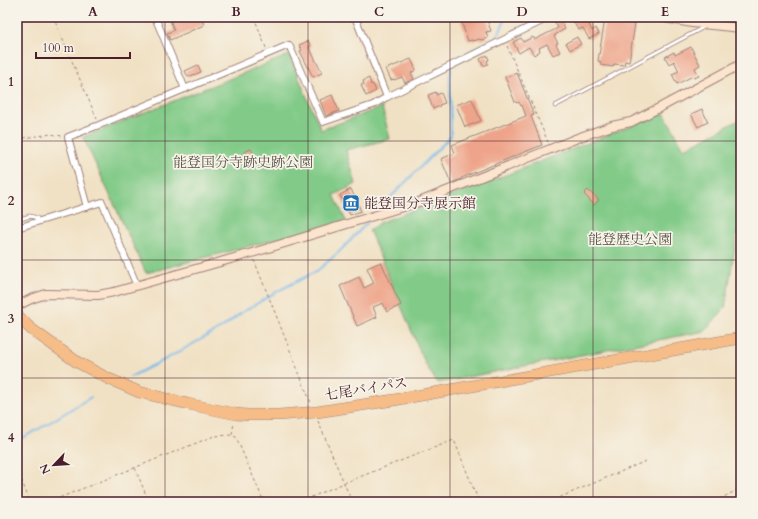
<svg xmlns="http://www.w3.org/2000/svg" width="758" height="519" font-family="Cardo,'Noto Serif JP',serif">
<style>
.green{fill:#81ca87;stroke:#667459}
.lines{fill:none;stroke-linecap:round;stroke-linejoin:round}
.stream{stroke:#72b7e8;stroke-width:2}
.building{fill:#eea48a}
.lane-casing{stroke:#9e8078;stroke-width:4.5}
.street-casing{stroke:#9e8078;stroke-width:8}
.secondary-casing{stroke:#9e8078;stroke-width:10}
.highway-casing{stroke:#9e8078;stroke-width:12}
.path{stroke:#9e8078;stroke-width:1;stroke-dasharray:3 3;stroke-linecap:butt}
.lane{stroke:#fff;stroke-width:3}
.street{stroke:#fff;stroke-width:6}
.secondary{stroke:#fce5cf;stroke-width:8}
.highway{stroke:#f7bd88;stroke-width:11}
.grid{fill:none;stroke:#4a1f2b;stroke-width:1;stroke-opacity:0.55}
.labels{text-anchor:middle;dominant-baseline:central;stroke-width:3.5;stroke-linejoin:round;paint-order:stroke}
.park-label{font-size:14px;fill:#5a5247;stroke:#f7f3e8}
.poi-label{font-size:14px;fill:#4a1f2b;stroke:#f7f3e8;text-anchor:start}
.street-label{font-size:14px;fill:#4a1f2b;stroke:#f7f3e8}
.neatline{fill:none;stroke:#4a1f2b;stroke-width:1.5}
.grid-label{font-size:13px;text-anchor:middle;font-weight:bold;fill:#4a1f2b}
</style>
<rect width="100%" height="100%" fill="#f7f3e8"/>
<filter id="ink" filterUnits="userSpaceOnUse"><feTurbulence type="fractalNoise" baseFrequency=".025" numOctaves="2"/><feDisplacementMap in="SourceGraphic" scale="8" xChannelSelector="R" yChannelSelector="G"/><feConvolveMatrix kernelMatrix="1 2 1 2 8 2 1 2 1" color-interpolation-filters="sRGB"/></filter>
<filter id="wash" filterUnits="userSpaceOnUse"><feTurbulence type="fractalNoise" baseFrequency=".012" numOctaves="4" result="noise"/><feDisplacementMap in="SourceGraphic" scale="16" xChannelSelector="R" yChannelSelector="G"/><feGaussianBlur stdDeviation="0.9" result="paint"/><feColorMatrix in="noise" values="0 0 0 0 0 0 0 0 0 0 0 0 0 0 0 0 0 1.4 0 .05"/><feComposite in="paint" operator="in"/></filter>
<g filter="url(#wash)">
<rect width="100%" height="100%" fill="#f1e1c4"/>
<g class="green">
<polygon points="289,55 321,130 382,107 390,139 346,150 356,184 334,195 346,221 146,273 83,137"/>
<polygon points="664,113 684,149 741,119 741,210 725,308 705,331 437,383 425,363 369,230 381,222 478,186"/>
</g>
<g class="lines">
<g class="stream">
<polyline points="455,61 474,49 497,38 506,17"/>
<polyline points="382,206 451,136 450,79 451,68"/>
<polyline points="130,377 166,359 223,327 241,313 278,291 317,271 339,252 368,222"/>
<polyline points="17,441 44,426 91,397"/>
</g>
</g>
<g id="blocks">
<g class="building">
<polygon points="169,17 201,17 204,25 170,40 167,33 174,30"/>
<polygon points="467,17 486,17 491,31 486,32 488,38 481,40 480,39 473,41 472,40 468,41 461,21 468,18"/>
<polygon points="571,17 586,17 592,31 596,28 599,34 589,39 583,28 578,30"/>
<polygon points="605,19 635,24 629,62 625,61 624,65 614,64 613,67 600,65 601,62 598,61"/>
<polygon points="560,20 565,29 555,35 555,36 554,36 558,43 556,44 560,52 553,55 547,44 539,48 540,51 534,55 529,47 519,53 513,42 521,38 523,42 533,37 534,39 536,39 558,28 555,22"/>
<polygon points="577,37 581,44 570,50 566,43"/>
<polygon points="308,41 311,46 309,47 322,73 313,77 300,51 302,50 299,45"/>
<polygon points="691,47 700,65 695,68 699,76 694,78 693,76 677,84 672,74 679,71 674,61 669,64 665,57 674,52 675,55"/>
<polygon points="487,55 489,60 487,61 488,64 483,66 480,59"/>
<polygon points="411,59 416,70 411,73 414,79 405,83 402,77 394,80 394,79 391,80 386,69"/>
<polygon points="198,65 201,72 188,77 185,71"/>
<polygon points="517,73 534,115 531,116 542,145 461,178 461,179 451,183 441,159 455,153 452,145 526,116 522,105 521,106 519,102 517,103 516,102 515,102 505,77"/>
<polygon points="369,78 371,85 373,84 376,91 366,96 361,85 364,84 363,81"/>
<polygon points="436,92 436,95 441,93 445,103 439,105 440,106 433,109 428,95"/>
<polygon points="332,95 339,111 326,116 320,100"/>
<polygon points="472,99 481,121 465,127 456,105"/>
<polygon points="702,109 708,122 698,127 691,114"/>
<polygon points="251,149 256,158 248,162 244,152"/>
<polygon points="351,189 361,211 350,215 340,195"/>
<polygon points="588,190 599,200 594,205 584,194"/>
<polygon points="381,262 401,305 387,312 383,303 373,307 377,317 357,326 340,286 359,277 364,288 374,283 367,268"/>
</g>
</g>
</g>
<g filter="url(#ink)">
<use href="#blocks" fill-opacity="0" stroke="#9e8078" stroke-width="1"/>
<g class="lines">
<defs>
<g id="lane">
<polyline points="555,106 706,26"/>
<polyline points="17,220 30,216 37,218"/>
</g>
<g id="street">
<polyline points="155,17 185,89"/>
<polyline points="355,17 387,97"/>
<polyline points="87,207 68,137 99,125 289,45 323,122 373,105 387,97 550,17"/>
<polyline points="17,228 102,202 137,286"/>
</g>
<g id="secondary">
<polyline points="660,17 692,23 741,28"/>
<polyline points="17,306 31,299 46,294 98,295 114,292 252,253 383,213 419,202 580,137 612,126 631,122 661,107 741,64"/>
</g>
<polyline id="highway" points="17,315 31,329 77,362 107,378 139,392 188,404 236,414 247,415 279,415 317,412 394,400 741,338"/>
</defs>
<use href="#lane" class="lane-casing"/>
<use href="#street" class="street-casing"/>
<use href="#secondary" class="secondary-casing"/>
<use href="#highway" class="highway-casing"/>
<g class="path">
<polyline points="53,17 97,119"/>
<polyline points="254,17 266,48"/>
<polyline points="507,46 548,142"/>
<polyline points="17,139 51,134 62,136"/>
<polyline points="254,260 311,403"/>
<polyline points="318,421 352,502"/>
<polyline points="232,434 234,423"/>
<polyline points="135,468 149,502"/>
<polyline points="17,469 30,502"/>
<polyline points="49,502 214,436 232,435 236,437 264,502"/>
<polyline points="300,502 344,483 454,440 479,502"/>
<polyline points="549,502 646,461"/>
<polyline points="714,502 741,488"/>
</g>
<use href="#lane" class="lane"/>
<use href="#street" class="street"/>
<use href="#secondary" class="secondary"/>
<use href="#highway" class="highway"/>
</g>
</g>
<path class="grid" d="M 165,17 L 165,502M 308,17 L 308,502M 450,17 L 450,502M 593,17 L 593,502M 17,141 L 741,141M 17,260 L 741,260M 17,378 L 741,378"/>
<defs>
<symbol id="museum-square" viewBox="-11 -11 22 22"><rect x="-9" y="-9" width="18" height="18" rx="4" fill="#1f6fb2" stroke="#f7f3e8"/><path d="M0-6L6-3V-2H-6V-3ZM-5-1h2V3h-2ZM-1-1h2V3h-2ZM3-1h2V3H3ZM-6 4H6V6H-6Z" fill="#fff"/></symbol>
</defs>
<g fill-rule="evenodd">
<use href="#museum-square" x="341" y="193" width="20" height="20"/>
</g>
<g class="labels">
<g class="park-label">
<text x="243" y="162">能登国分寺跡史跡公園</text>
<text x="630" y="239">能登歴史公園</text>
</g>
<g class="poi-label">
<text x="364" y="203">能登国分寺展示館</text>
</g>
<g class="street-label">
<text transform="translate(366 389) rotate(-9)">七尾バイパス</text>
</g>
</g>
<rect width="758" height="519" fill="none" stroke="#f7f3e8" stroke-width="44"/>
<g transform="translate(54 465) rotate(245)" stroke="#f7f3e8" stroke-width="3" paint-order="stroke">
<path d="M0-3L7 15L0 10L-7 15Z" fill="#4a1f2b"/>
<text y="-6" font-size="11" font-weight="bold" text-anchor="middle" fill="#4a1f2b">N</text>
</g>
<path d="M36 52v6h94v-6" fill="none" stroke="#4a1f2b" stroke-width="2"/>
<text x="42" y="52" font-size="12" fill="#4a1f2b" stroke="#f7f3e8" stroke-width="3" paint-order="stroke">100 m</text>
<rect x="22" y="22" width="714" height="475" class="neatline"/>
<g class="grid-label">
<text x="93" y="16">A</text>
<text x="236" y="16">B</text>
<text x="379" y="16">C</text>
<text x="522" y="16">D</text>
<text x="665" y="16">E</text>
<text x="11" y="86">1</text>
<text x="11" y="205">2</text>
<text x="11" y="323">3</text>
<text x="11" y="442">4</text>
</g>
</svg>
